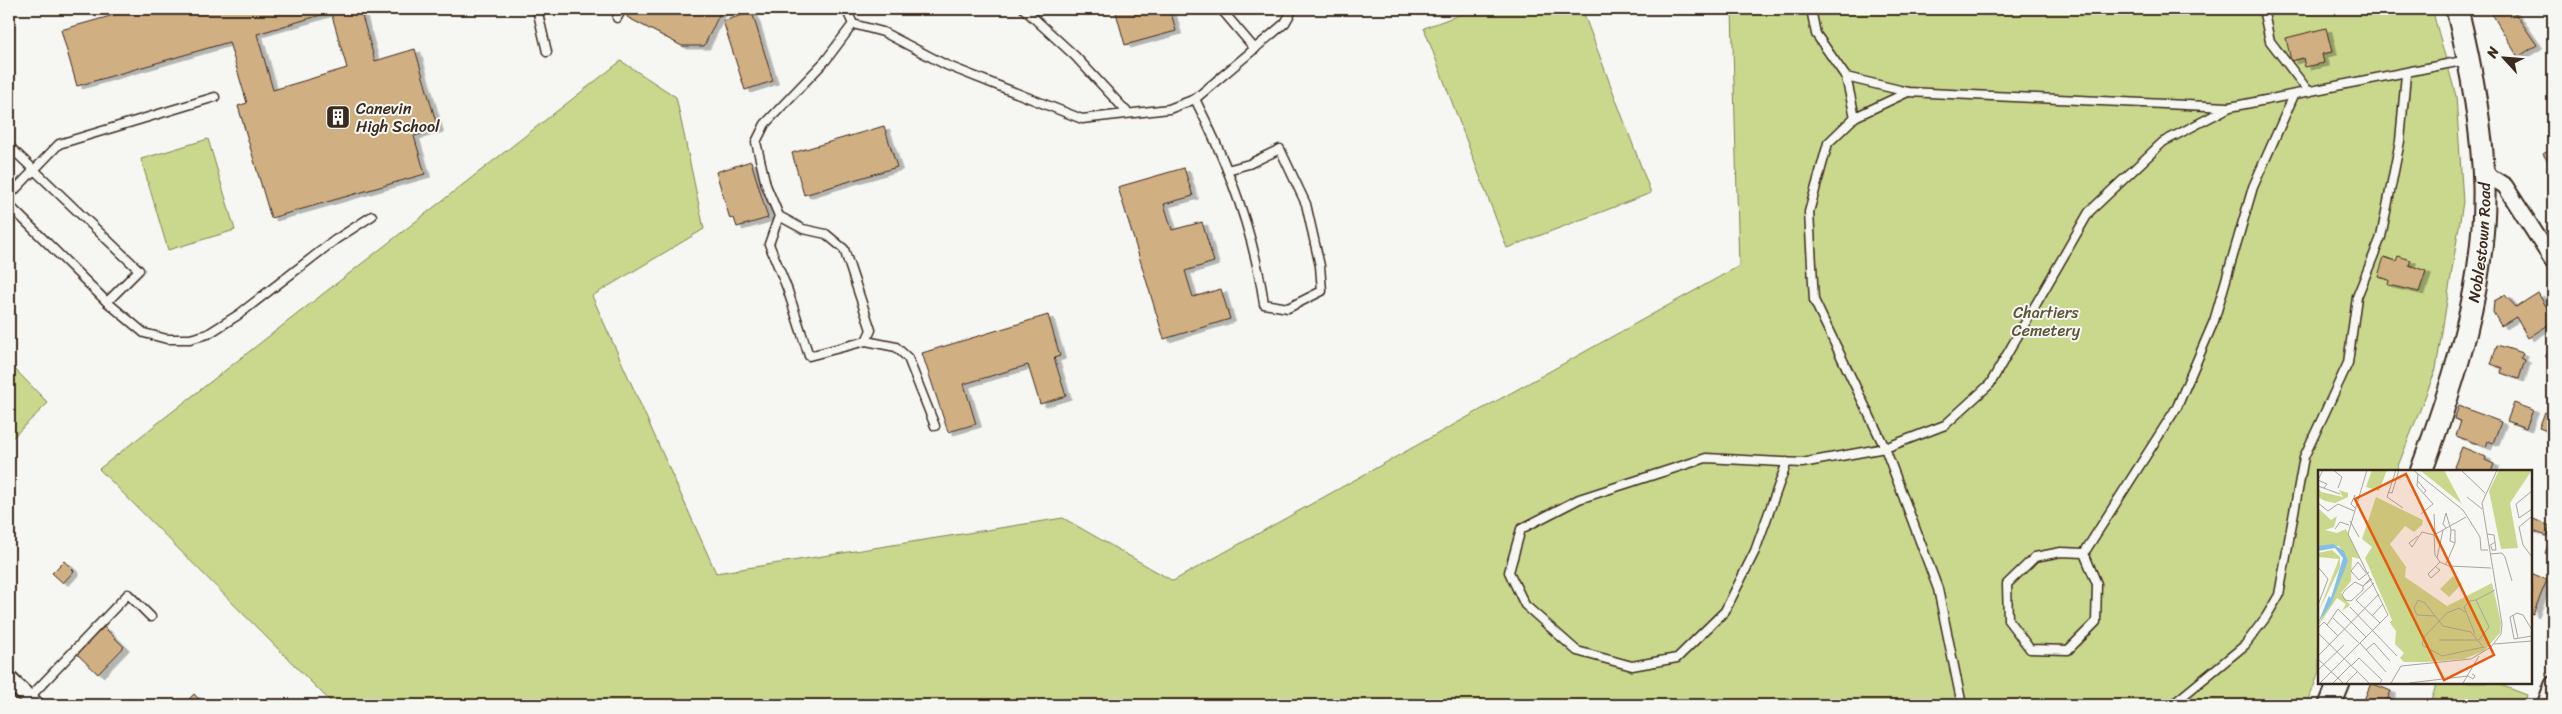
<svg xmlns="http://www.w3.org/2000/svg" width="2562" height="714" font-family="Sriracha,sans-serif">
<style>
.green{fill:#c9d88c;stroke:#828155}
.building{fill:#d0af83;stroke:#3b2a1e;fill-rule:evenodd;filter:url(#shadow)}
.lines{fill:none;stroke-linecap:round;stroke-linejoin:round}
.service-casing{stroke:#3b2a1e;stroke-width:11}
.minor-casing{stroke:#3b2a1e;stroke-width:19}
.secondary-casing{stroke:#3b2a1e;stroke-width:25}
.service{stroke:#f6f6f2;stroke-width:8}
.minor{stroke:#f6f6f2;stroke-width:15}
.secondary{stroke:#f6f6f2;stroke-width:21}
.labels{text-anchor:middle;dominant-baseline:central;stroke-width:4;stroke-linejoin:round;paint-order:stroke}
.poi-label{font-size:16px;fill:#3b2a1e;stroke:#f6f6f2;text-anchor:start}
.street-label{font-size:16px;fill:#3b2a1e;stroke:#f6f6f2}
.park-label{font-size:16px;fill:#5e563a;stroke:#f6f6f2}
.inset-road{fill:none;stroke:#aba49d;stroke-width:1}
.view{fill:#e8590c;fill-opacity:0.15;stroke:#e8590c;stroke-width:2.5}
.inset-edge{fill:none;stroke:#3b2a1e;stroke-width:2.5}
</style>
<defs>
<filter id="shadow"><feDropShadow dx="5.5" dy="3" stdDeviation="0" flood-color="#0004"/></filter>
</defs>
<rect width="100%" height="100%" fill="#f6f6f2"/>
<filter id="ink" filterUnits="userSpaceOnUse"><feTurbulence type="fractalNoise" baseFrequency=".02" numOctaves="2"/><feDisplacementMap in="SourceGraphic" scale="10" xChannelSelector="R" yChannelSelector="G"/><feConvolveMatrix kernelMatrix="1 2 1 2 8 2 1 2 1" color-interpolation-filters="sRGB"/></filter>
<g filter="url(#ink)">
<g class="green">
<polygon points="1475,9 1582,9 1651,193 1507,248 1424,28"/>
<polygon points="1732,9 2432,9 2456,96 2463,202 2436,369 2396,471 2320,472 2319,672 2307,705 334,705 99,469 621,61 676,97 704,229 592,296 716,573 1063,518 1173,581 1739,266"/>
<polygon points="208,139 235,230 168,250 141,159"/>
<polygon points="9,363 48,403 9,441"/>
<polygon points="2437,683 2495,683 2527,695 2524,705 2429,705"/>
</g>
<g class="building">
<path d="M 135,9 L 360,9 L 375,61 L 415,49 L 438,129 L 414,136 L 425,174 L 271,218 L 238,106 L 247,103 L 229,42 L 77,86 L 61,30 ZM 331,12 L 347,68 L 273,90 L 257,34 Z"/>
<polygon points="631,9 722,9 704,46 682,46 627,17"/>
<polygon points="1115,9 1170,9 1176,31 1125,45"/>
<polygon points="2489,9 2512,9 2537,45 2518,57"/>
<polygon points="752,12 773,81 745,90 723,21"/>
<polygon points="2326,28 2332,52 2322,54 2324,63 2305,67 2303,58 2291,61 2286,38"/>
<polygon points="884,126 897,167 804,195 792,153"/>
<polygon points="2553,148 2553,170 2543,154"/>
<polygon points="751,161 768,218 737,227 734,218 730,219 716,172"/>
<polygon points="1184,168 1193,196 1164,204 1172,230 1202,222 1214,262 1185,271 1193,297 1221,289 1230,319 1164,339 1118,187"/>
<polygon points="2398,256 2411,260 2409,265 2426,271 2419,292 2388,285 2389,280 2378,276 2384,257 2396,261"/>
<polygon points="2538,293 2553,318 2553,322 2528,338 2516,317 2501,326 2493,312 2494,301 2505,295 2516,307"/>
<polygon points="1048,315 1060,356 1054,358 1066,396 1040,404 1028,365 964,384 976,424 948,432 922,353"/>
<polygon points="2497,345 2523,353 2521,358 2525,360 2519,379 2501,373 2502,368 2491,364"/>
<polygon points="2553,349 2553,368 2545,355"/>
<polygon points="2514,403 2533,410 2526,428 2507,421"/>
<polygon points="2459,406 2501,422 2493,443 2488,441 2486,447 2456,436 2461,421 2454,419"/>
<polygon points="2545,412 2553,415 2553,433 2539,428"/>
<polygon points="2462,447 2486,457 2485,460 2494,464 2491,472 2467,472 2454,467"/>
<polygon points="2531,518 2550,526 2546,536 2531,530"/>
<polygon points="2552,536 2553,536 2553,557 2545,553"/>
<polygon points="64,561 74,571 63,583 52,573"/>
<polygon points="2531,573 2547,580 2533,614 2531,613"/>
<polygon points="104,627 124,647 98,674 77,654"/>
<polygon points="2371,683 2391,691 2385,705 2362,705"/>
<polygon points="194,694 205,705 180,705 183,705"/>
</g>
<g class="lines">
<defs>
<g id="service">
<polyline points="537,9 547,52"/>
<polyline points="846,9 853,24 883,32 946,65 1082,119 1169,109 1195,99 1285,23 1293,9"/>
<polyline points="1024,9 1075,56 1128,113"/>
<polyline points="1221,9 1255,49"/>
<polyline points="1811,9 1816,34 1846,77 1908,92 2228,107"/>
<polyline points="2263,9 2270,41 2309,92"/>
<polyline points="617,18 622,9"/>
<polyline points="1846,77 1855,117"/>
<polyline points="1908,92 1855,117 1828,143 1809,212 1814,300 1885,448 1938,589 1962,705"/>
<path d="M 1195,99 C 1228,164 1254,232 1264,304 L 1288,308 L 1322,291 L 1320,266 L 1306,204 L 1280,149 L 1249,164 L 1227,170"/>
<polyline points="9,146 139,270 107,302"/>
<polyline points="9,196 59,144 215,97"/>
<polyline points="9,205 107,302 144,333 167,339 190,339 208,334 238,315 335,240 372,216"/>
<polyline points="779,216 769,244 787,288 809,356 866,341 871,330 844,249 826,234 803,229 779,216 766,185 756,142 765,124 826,60 853,24"/>
<polyline points="866,341 896,347 908,358 935,426"/>
<polyline points="1787,462 1755,551 1725,611 1677,658 1632,666 1577,651 1525,605 1509,572 1521,529 1579,499 1706,458 1802,463 1885,448 1945,425 1990,384 2089,212 2163,142 2230,107 2467,60"/>
<polygon points="2061,552 2084,553 2097,584 2096,622 2068,650 2030,649 2008,620 2007,584 2035,557"/>
<polyline points="2084,553 2177,407 2214,321 2253,187 2294,95"/>
<polyline points="29,698 128,594 151,617"/>
<polyline points="2172,705 2245,645 2266,617 2279,595 2304,457 2348,363 2357,297 2381,237 2400,141 2406,74"/>
</g>
<g id="minor">
<polyline points="2483,172 2505,186 2553,261"/>
<polyline points="9,679 36,705"/>
<polyline points="2545,705 2553,684"/>
</g>
<g id="secondary">
<path id="s1" d="M 2421,472 C 2455,379 2486,285 2484,185 C 2482,125 2471,66 2457,9"/>
<polyline points="2330,705 2339,683"/>
</g>
</defs>
<use href="#service" class="service-casing"/>
<use href="#minor" class="minor-casing"/>
<use href="#secondary" class="secondary-casing"/>
<use href="#service" class="service"/>
<use href="#minor" class="minor"/>
<use href="#secondary" class="secondary"/>
</g>
</g>
<defs>
<symbol id="building-square" viewBox="-11 -11 22 22"><rect x="-9" y="-9" width="18" height="18" rx="4" fill="#3b2a1e" stroke="#f6f6f2"/><path d="M-4-6H4V6H1V3H-1V6H-4ZM-2.5-4.3h1.7v1.8h-1.7ZM.8-4.3h1.7v1.8H.8ZM-2.5-1h1.7V.8h-1.7ZM.8-1h1.7V.8H.8Z" fill="#fff"/></symbol>
</defs>
<g fill-rule="evenodd">
<use href="#building-square" x="324" y="103" width="28" height="28"/>
</g>
<g class="labels">
<g class="poi-label">
<text x="356" y="108">Canevin<tspan x="356" dy="18">High School</tspan></text>
</g>
<g class="street-label">
<text stroke="none"><textPath href="#s1" startOffset="238">Noblestown Road</textPath></text>
</g>
<g class="park-label">
<text x="2046" y="312">Chartiers<tspan x="2046" dy="18">Cemetery</tspan></text>
</g>
</g>
<g transform="translate(2318 470)">
<rect width="214" height="214" fill="#f6f6f2"/>
<path d="M 54,0 L 69,0 L 61,21 L 48,17 ZM 101,0 L 126,0 L 144,34 L 103,1 ZM 181,0 L 214,0 L 192,33 L 200,78 L 183,79 L 171,21 ZM 0,17 L 3,22 L 25,27 L 21,20 L 30,23 L 30,27 L 17,33 L 7,31 L 0,27 ZM 58,27 L 105,50 L 104,55 L 96,62 L 87,56 L 72,74 L 88,97 L 87,107 L 129,136 L 174,113 L 183,153 L 182,163 L 166,181 L 146,189 L 107,192 L 86,192 L 82,188 L 86,183 L 77,174 L 78,161 L 72,153 L 74,150 L 47,88 L 54,77 L 44,69 ZM 0,38 L 13,50 L 19,46 L 16,57 L 7,60 L 19,63 L 28,59 L 42,89 L 34,87 L 33,111 L 23,123 L 32,135 L 24,141 L 28,134 L 19,128 L 0,156 L 30,91 L 21,76 L 0,76 ZM 14,80 L 22,87 L 22,97 L 0,143 L 21,89 L 0,87 L 0,83 ZM 135,106 L 144,114 L 131,127 L 122,119 Z" fill="#c9d88c"/>
<path d="M 15,74 L 26,81 L 30,91 L 13,134 L 0,153 L 11,126 L 13,128 L 25,88 L 17,78 L 0,81 L 0,76 Z" fill="#86bfe5"/>
<path class="inset-road" d="M 5,0 L 0,10 L 9,14 L 6,18M 15,0 L 24,7 L 20,18M 78,0 L 69,27 L 85,38M 95,0 L 145,40 L 162,67 L 163,80 L 170,80M 143,0 L 167,23M 100,4 L 99,16 L 115,34 L 103,44M 99,10 L 108,21 L 105,24M 0,16 L 22,24M 214,21 L 198,34 L 201,48 L 214,39M 70,22 L 74,23 L 81,0M 149,27 L 164,39M 0,33 L 10,41 L 20,34 L 36,41M 37,38 L 33,34 L 37,25M 116,44 L 117,63M 213,47 L 201,57 L 205,75 L 214,87M 32,51 L 41,67M 128,58 L 125,54 L 128,43 L 133,60 L 137,60 L 137,73 L 132,71 L 133,60M 17,59 L 22,52 L 31,55M 125,60 L 116,65 L 117,85 L 122,92 L 131,96 L 173,98M 169,64 L 176,65 L 177,72 L 171,76M 100,66 L 91,73 L 94,77 L 104,62 L 116,65M 173,76 L 174,80 L 178,80 L 177,72M 172,84 L 184,83 L 187,87 L 194,111M 119,88 L 125,60 L 148,47M 128,94 L 137,73M 0,97 L 10,109 L 0,135M 118,97 L 122,100 L 113,108 L 110,104 L 122,92M 48,103 L 40,92 L 33,101 L 41,110 L 51,102M 53,108 L 45,116 L 54,109M 37,112 L 45,116 L 45,120 L 33,131 L 27,130 L 24,125 L 27,120 ZM 56,113 L 38,130 L 62,153M 158,130 L 177,120M 32,137 L 79,186M 147,142 L 141,138 L 129,143 L 106,167 L 104,175 L 124,186 L 166,177M 195,145 L 200,168M 54,146 L 65,134M 117,146 L 99,145 L 96,138 L 100,130 L 107,133 L 125,156 L 153,162 L 166,178M 15,148 L 41,173M 9,155 L 20,139 L 48,167M 0,158 L 6,152 L 20,166M 214,160 L 205,145 L 199,143 L 192,147 L 196,169 L 214,166M 0,163 L 51,213M 157,164 L 146,137 L 152,131 L 158,130 L 171,157 L 161,170M 121,170 L 160,170M 42,173 L 68,202M 176,174 L 214,171M 48,180 L 56,173 L 72,191M 0,186 L 61,124M 0,189 L 25,213M 33,196 L 41,188 L 64,210 L 62,213M 0,200 L 26,175M 2,213 L 70,145 L 30,64 L 49,0M 15,213 L 33,195M 28,213 L 39,202M 73,213 L 83,196 L 153,189 L 173,177 L 183,164 L 184,154 L 164,33 L 179,0M 91,213 L 150,206 L 155,209 L 157,206 L 154,204M 145,213 L 161,186"/>
<path class="view" d="M 88,4 L 176,185 L 126,210 L 37,29 Z"/>
<rect width="214" height="214" class="inset-edge"/>
</g>
<rect width="2562" height="714" fill="none" stroke="#f6f6f2" stroke-width="30"/>
<rect x="15" y="15" width="2532" height="684" fill="none" stroke="#3b2a1e" stroke-width="2" filter="url(#ink)"/>
<g transform="translate(2504 58) rotate(296)" stroke="#f6f6f2" stroke-width="4" paint-order="stroke">
<path d="M0-4L9 19L0 12L-9 19Z" fill="#3b2a1e"/>
<text y="-8" font-size="14" font-weight="bold" text-anchor="middle" fill="#3b2a1e">N</text>
</g>
</svg>
